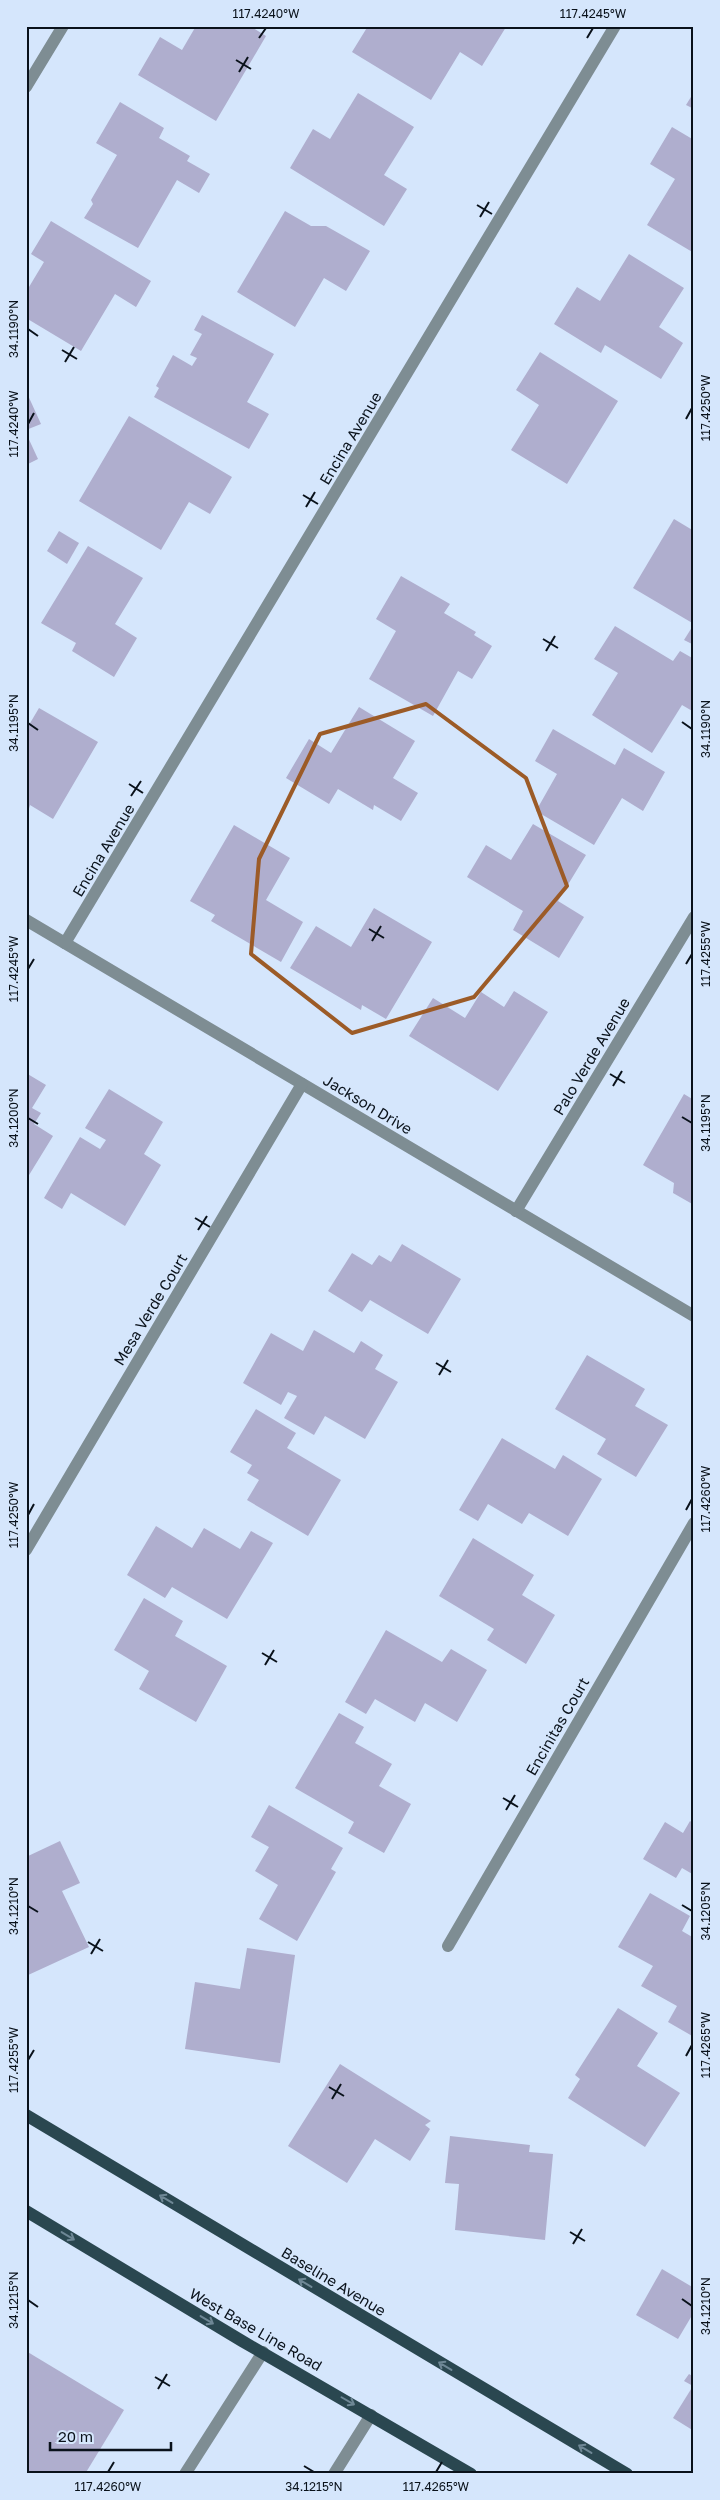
<svg xmlns="http://www.w3.org/2000/svg" width="720" height="2500" font-family="'Golos Text',sans-serif">
<style>
.building{fill:#afaece}
.lines{fill:none;stroke-linecap:round;stroke-linejoin:round}
.lane{stroke:#7e8d93;stroke-width:12}
.street{stroke:#7e8d93;stroke-width:12}
.primary{stroke:#2a4750;stroke-width:12}
.oneway{stroke:#6e8795}
.marked{fill:none;stroke:#9c5b27;stroke-width:4;stroke-linejoin:round}
.ticks{fill:none;stroke:#0a121b;stroke-width:2}
.labels{text-anchor:middle;dominant-baseline:central;stroke-width:5;stroke-linejoin:round;paint-order:stroke}
.street-label{font-size:15px;fill:#0a121b;stroke:#d5e6fc}
.neatline{fill:none;stroke:#0a121b;stroke-width:2}
.ticks-label{font-size:12px;text-anchor:middle;fill:#0a121b}
</style>
<rect width="100%" height="100%" fill="#d5e6fc"/>
<g class="building">
<polygon points="196,26 250,26 266,36 216,121 138,75 160,37 182,50"/>
<polygon points="368,26 504,26 506,27 482,66 460,52 431,100 352,52"/>
<polygon points="694,92 694,109 686,105"/>
<polygon points="358,93 414,127 384,175 407,189 384,226 290,168 313,129 330,139"/>
<polygon points="120,102 164,128 159,138 190,156 187,161 210,174 199,193 177,180 138,248 84,218 93,204 91,200 117,155 96,143"/>
<polygon points="672,127 694,140 694,253 647,225 675,179 650,164"/>
<polygon points="285,211 311,226 326,226 370,251 346,291 324,278 295,327 237,292"/>
<polygon points="51,221 151,281 136,307 115,294 81,351 26,318 28,311 26,310 26,292 44,262 31,254"/>
<polygon points="629,254 684,288 659,327 683,343 661,379 605,345 601,353 554,324 577,287 600,301"/>
<polygon points="202,315 274,354 247,402 269,414 249,449 154,397 159,388 156,386 173,355 192,366 197,358 190,355 202,334 194,330"/>
<polygon points="540,352 618,401 567,484 511,450 539,405 516,390"/>
<polygon points="26,391 41,424 26,430"/>
<polygon points="129,416 232,477 210,514 189,502 161,550 79,501"/>
<polygon points="26,433 38,459 26,465"/>
<polygon points="674,519 694,531 694,624 633,588"/>
<polygon points="59,531 79,543 67,564 47,551"/>
<polygon points="88,546 143,578 115,624 137,638 114,677 72,651 76,643 41,623"/>
<polygon points="401,576 450,604 444,613 476,632 474,635 492,646 472,679 458,671 433,716 369,679 396,631 376,619"/>
<polygon points="694,624 694,645 684,640"/>
<polygon points="615,626 673,661 680,651 694,659 694,712 682,705 652,753 592,715 618,673 594,659"/>
<polygon points="359,707 415,741 393,778 418,793 401,821 374,805 373,810 338,789 329,804 286,778 309,739 331,753"/>
<polygon points="39,708 98,742 53,819 30,805 28,812 26,811 26,730"/>
<polygon points="553,729 615,765 624,748 665,772 643,811 622,798 594,845 536,811 557,774 535,761"/>
<polygon points="533,824 586,855 558,901 584,917 559,958 513,930 523,911 467,877 486,845 511,860"/>
<polygon points="234,825 290,858 266,900 303,922 281,962 211,921 215,915 190,901"/>
<polygon points="374,908 432,942 386,1019 362,1005 361,1010 290,968 316,926 351,947"/>
<polygon points="514,991 548,1012 498,1091 409,1036 433,998 465,1018 481,992 504,1007"/>
<polygon points="26,1073 46,1085 32,1108 41,1113 34,1124 53,1136 26,1180"/>
<polygon points="109,1089 163,1122 144,1154 161,1165 125,1226 71,1193 62,1209 44,1198 80,1137 100,1149 106,1140 85,1128"/>
<polygon points="684,1094 694,1100 694,1205 673,1193 674,1183 643,1165"/>
<polygon points="402,1244 461,1279 428,1334 370,1300 362,1312 328,1291 352,1253 372,1265 379,1255 391,1262"/>
<polygon points="314,1330 354,1353 361,1341 383,1355 375,1369 398,1382 365,1439 325,1416 314,1435 284,1418 297,1396 288,1392 281,1405 243,1383 271,1333 303,1351"/>
<polygon points="587,1355 645,1389 635,1406 668,1425 636,1477 597,1454 606,1439 555,1409"/>
<polygon points="256,1409 296,1433 287,1448 341,1480 308,1536 247,1500 259,1480 247,1473 252,1465 230,1452"/>
<polygon points="502,1438 555,1469 563,1455 602,1479 568,1536 529,1513 522,1524 488,1504 478,1521 459,1510"/>
<polygon points="156,1526 192,1548 204,1528 240,1549 251,1531 273,1543 227,1619 172,1587 165,1598 127,1575"/>
<polygon points="473,1538 534,1575 522,1595 555,1615 526,1664 487,1640 494,1629 439,1596"/>
<polygon points="144,1598 183,1621 175,1636 227,1666 196,1722 139,1689 149,1671 114,1650"/>
<polygon points="386,1630 442,1662 451,1649 487,1670 457,1722 425,1703 415,1722 375,1699 366,1714 345,1702"/>
<polygon points="339,1713 364,1727 355,1743 392,1764 379,1786 411,1804 384,1853 348,1833 354,1822 295,1788"/>
<polygon points="269,1805 343,1848 331,1869 336,1872 297,1941 259,1919 278,1885 255,1871 269,1847 251,1837"/>
<polygon points="690,1821 694,1824 694,1875 682,1868 676,1878 643,1859 665,1822 683,1833"/>
<polygon points="60,1841 80,1883 62,1891 89,1947 26,1976 26,1857"/>
<polygon points="650,1893 690,1916 682,1931 694,1938 694,2037 668,2022 677,2006 641,1986 653,1966 618,1947"/>
<polygon points="247,1948 295,1955 280,2063 185,2049 195,1982 240,1989"/>
<polygon points="618,2008 658,2033 637,2066 680,2093 645,2147 568,2098 580,2079 575,2075"/>
<polygon points="340,2064 431,2121 425,2125 430,2129 410,2161 375,2139 347,2183 288,2146"/>
<polygon points="450,2136 530,2145 529,2152 553,2154 545,2240 455,2230 459,2184 445,2183"/>
<polygon points="662,2269 694,2288 694,2312 678,2339 636,2315"/>
<polygon points="26,2351 124,2410 85,2474 26,2474"/>
<polygon points="689,2374 694,2377 694,2431 673,2418 693,2386 684,2381"/>
</g>
<g class="lines">
<g class="lane">
<polyline points="185,2474 263,2352"/>
<polyline points="334,2474 371,2415"/>
</g>
<g class="street">
<polyline points="26,87 63,26"/>
<polyline points="26,920 694,1316"/>
<polyline points="65,943 615,26"/>
<polyline points="516,1211 694,917"/>
<polyline points="26,1550 302,1084"/>
<polyline points="448,1946 694,1523"/>
</g>
<g class="primary">
<polyline points="26,2115 627,2474"/>
<polyline points="26,2211 242,2341 471,2474"/>
</g>
</g>
<defs><path id="oneway-shaft" d="M-6 0H5M1.5-3L5.5 0L1.5 3" fill="none" stroke-width="1.6" stroke-linecap="round" stroke-linejoin="round" transform="scale(1.25)"/></defs>
<g class="oneway">
<use href="#oneway-shaft" transform="translate(166 2199) rotate(-149)"/>
<use href="#oneway-shaft" transform="translate(68 2236) rotate(31)"/>
<use href="#oneway-shaft" transform="translate(305 2283) rotate(-149)"/>
<use href="#oneway-shaft" transform="translate(207 2320) rotate(31)"/>
<use href="#oneway-shaft" transform="translate(445 2366) rotate(-149)"/>
<use href="#oneway-shaft" transform="translate(348 2401) rotate(30)"/>
<use href="#oneway-shaft" transform="translate(585 2449) rotate(-149)"/>
</g>
<path class="marked" d="M 426,704 L 526,778 L 567,886 L 474,997 L 352,1033 L 251,954 L 259,859 L 320,734 Z"/>
<path class="ticks" d="M 259,38 L 266,28M 587,38 L 593,28M 236,60 L 251,69M 239,72 L 248,57M 477,205 L 492,214M 480,217 L 489,202M 28,329 L 38,336M 62,350 L 77,359M 65,362 L 74,347M 686,419 L 692,408M 28,424 L 34,413M 303,495 L 318,504M 306,507 L 315,492M 543,639 L 558,648M 546,651 L 555,636M 682,722 L 692,729M 28,723 L 38,730M 129,784 L 143,793M 131,796 L 141,781M 369,929 L 384,938M 372,941 L 381,926M 686,964 L 692,954M 28,969 L 34,959M 610,1074 L 625,1083M 613,1086 L 622,1071M 682,1117 L 692,1123M 28,1118 L 38,1124M 195,1218 L 210,1227M 198,1230 L 207,1216M 436,1363 L 451,1372M 439,1375 L 448,1360M 686,1510 L 692,1499M 28,1515 L 34,1504M 262,1653 L 277,1662M 265,1665 L 274,1650M 503,1798 L 518,1807M 506,1810 L 515,1795M 682,1905 L 692,1911M 28,1906 L 38,1912M 88,1942 L 103,1951M 91,1954 L 100,1939M 686,2056 L 692,2045M 28,2060 L 34,2050M 329,2087 L 344,2096M 332,2099 L 341,2084M 570,2232 L 585,2241M 573,2244 L 582,2229M 682,2299 L 692,2306M 28,2300 L 38,2307M 155,2377 L 170,2386M 158,2389 L 167,2374M 304,2466 L 314,2472M 108,2472 L 114,2462M 436,2472 L 442,2462"/>
<g class="labels">
<g class="street-label">
<text transform="translate(350 438) rotate(-59)">Encina Avenue</text>
<text transform="translate(103 850) rotate(-59)">Encina Avenue</text>
<text transform="translate(591 1056) rotate(-59)">Palo Verde Avenue</text>
<text transform="translate(368 1104) rotate(31)">Jackson Drive</text>
<text transform="translate(150 1309) rotate(-59)">Mesa Verde Court</text>
<text transform="translate(557 1726) rotate(-60)">Encinitas Court</text>
<text transform="translate(334 2281) rotate(31)">Baseline Avenue</text>
<text transform="translate(256 2329) rotate(30)">West Base Line Road</text>
</g>
</g>
<rect width="720" height="2500" fill="none" stroke="#d5e6fc" stroke-width="55"/>
<path d="M50 2442v8h121v-8" fill="none" stroke="#0a121b" stroke-width="2.5"/>
<text x="58" y="2442" font-size="15" fill="#0a121b" stroke="#d5e6fc" stroke-width="4" paint-order="stroke">20 m</text>
<rect x="28" y="28" width="664" height="2444" class="neatline"/>
<g class="ticks-label">
<text x="266" y="18">117.4240°W</text>
<text x="593" y="18">117.4245°W</text>
<text transform="translate(14 329) rotate(-90)" y="4">34.1190°N</text>
<text transform="translate(706 408) rotate(-90)" y="4">117.4250°W</text>
<text transform="translate(14 424) rotate(-90)" y="4">117.4240°W</text>
<text transform="translate(14 723) rotate(-90)" y="4">34.1195°N</text>
<text transform="translate(706 729) rotate(-90)" y="4">34.1190°N</text>
<text transform="translate(706 954) rotate(-90)" y="4">117.4255°W</text>
<text transform="translate(14 969) rotate(-90)" y="4">117.4245°W</text>
<text transform="translate(14 1118) rotate(-90)" y="4">34.1200°N</text>
<text transform="translate(706 1123) rotate(-90)" y="4">34.1195°N</text>
<text transform="translate(706 1499) rotate(-90)" y="4">117.4260°W</text>
<text transform="translate(14 1515) rotate(-90)" y="4">117.4250°W</text>
<text transform="translate(14 1906) rotate(-90)" y="4">34.1210°N</text>
<text transform="translate(706 1911) rotate(-90)" y="4">34.1205°N</text>
<text transform="translate(706 2045) rotate(-90)" y="4">117.4265°W</text>
<text transform="translate(14 2060) rotate(-90)" y="4">117.4255°W</text>
<text transform="translate(14 2300) rotate(-90)" y="4">34.1215°N</text>
<text transform="translate(706 2306) rotate(-90)" y="4">34.1210°N</text>
<text x="108" y="2491">117.4260°W</text>
<text x="314" y="2491">34.1215°N</text>
<text x="436" y="2491">117.4265°W</text>
</g>
</svg>
